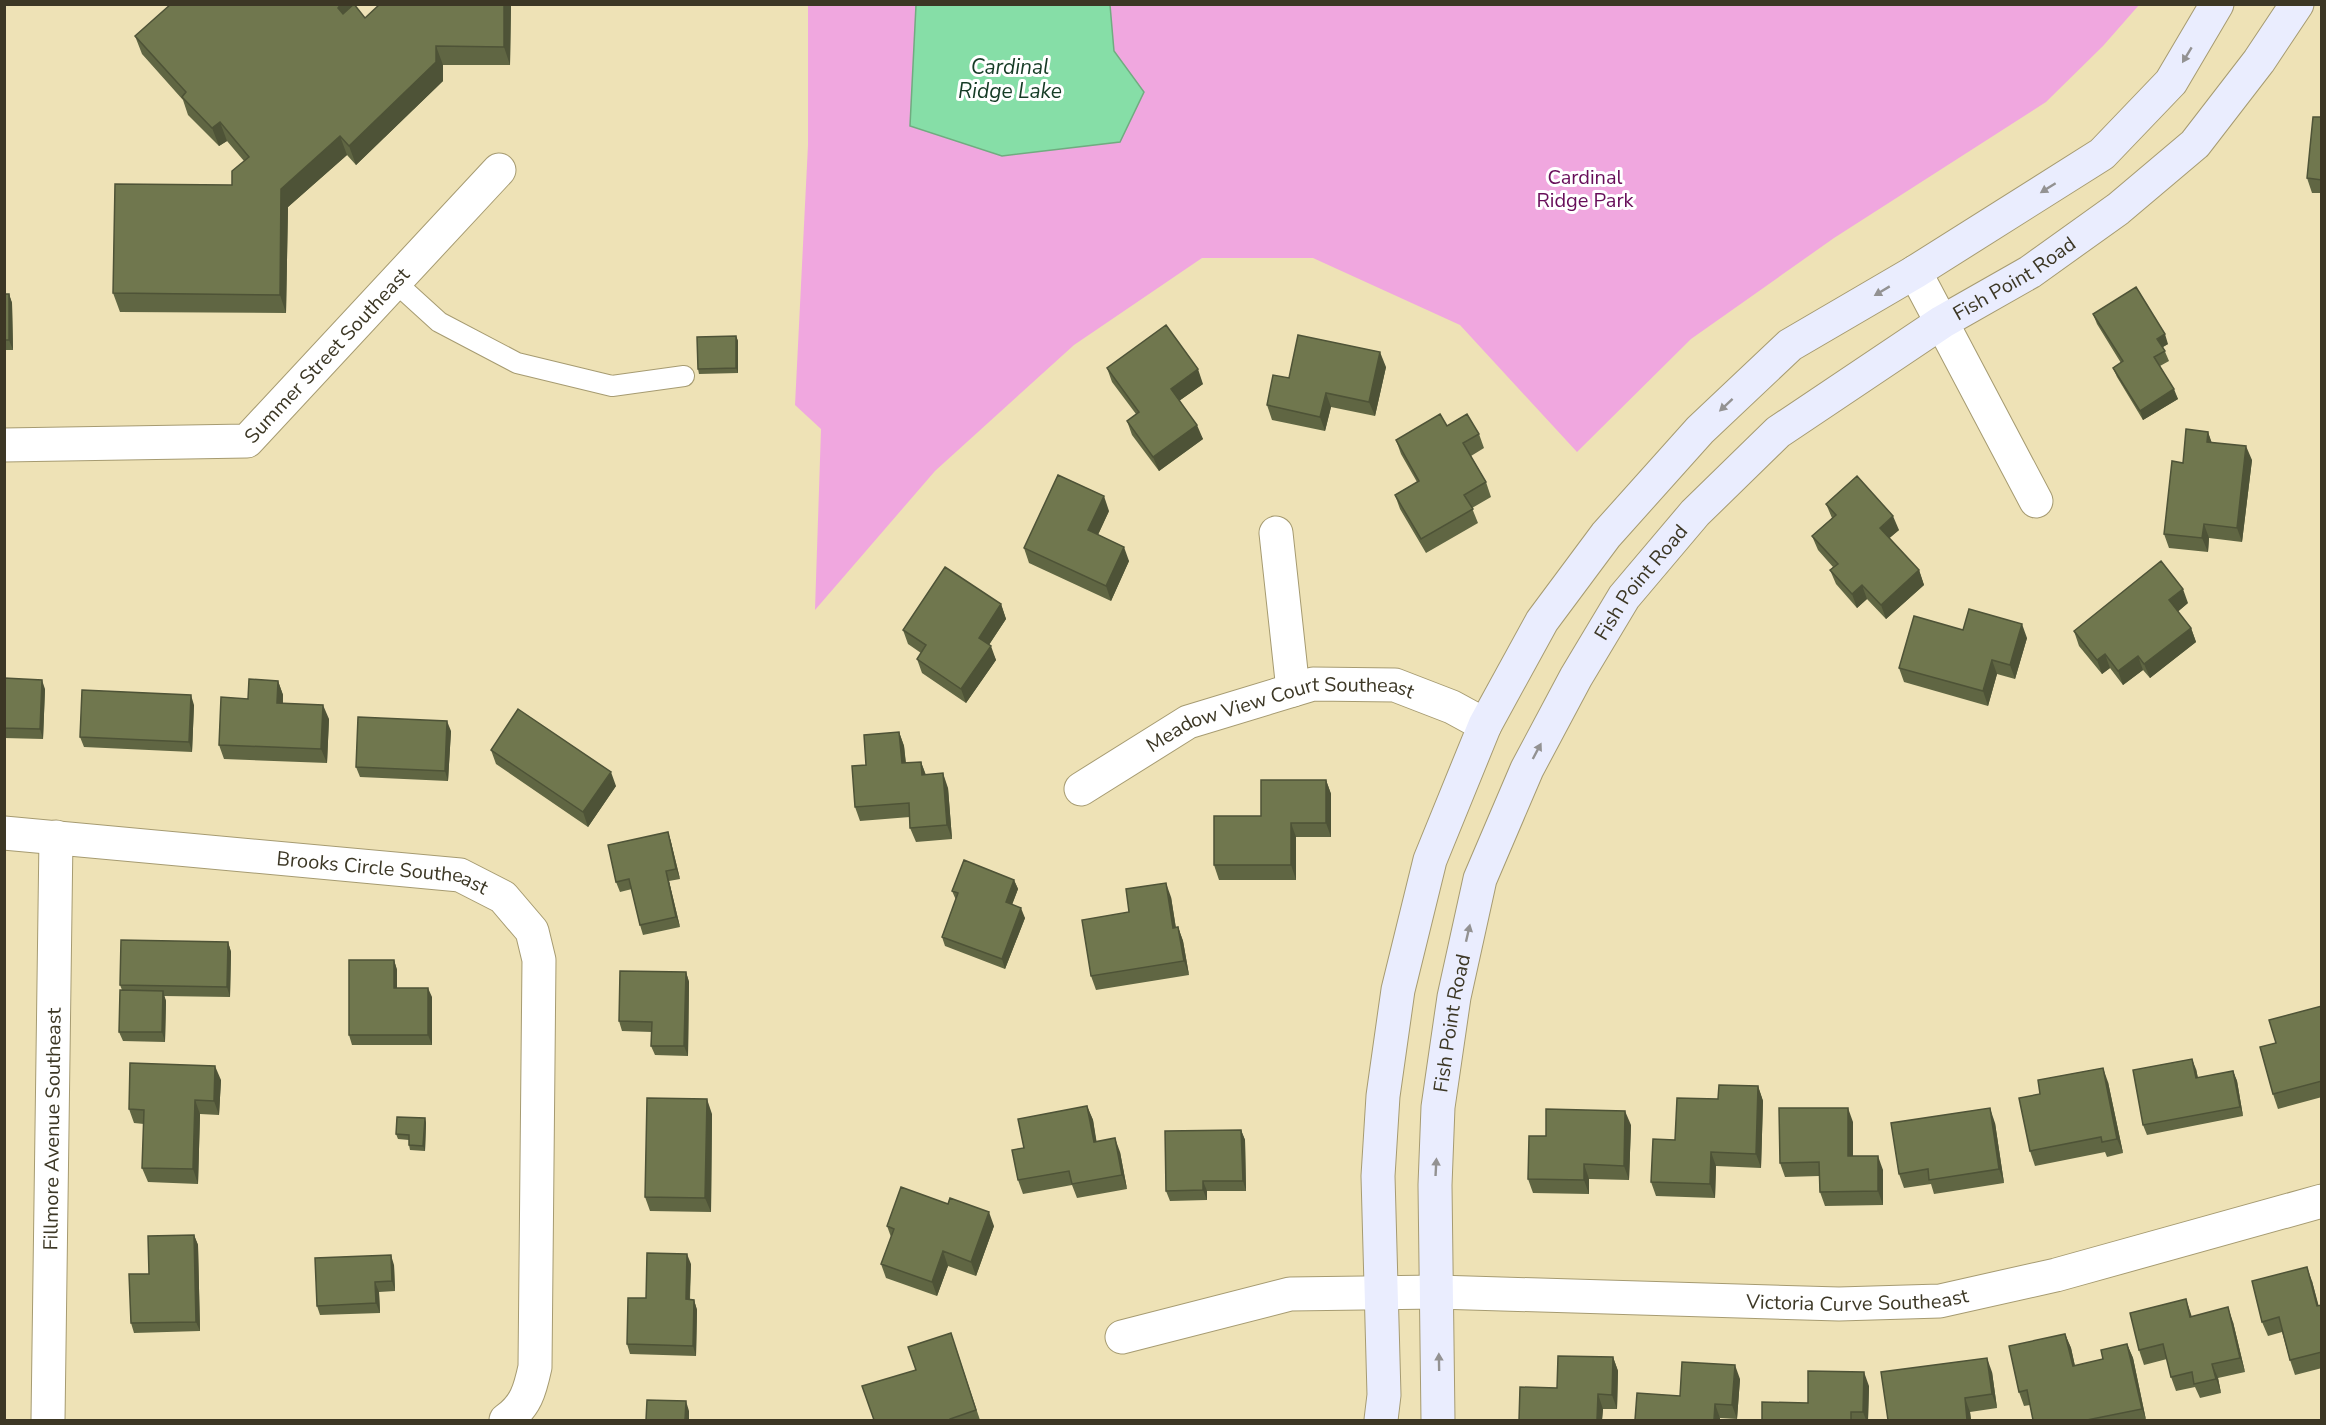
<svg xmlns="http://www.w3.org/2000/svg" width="2326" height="1425" font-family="'Nunito Sans',sans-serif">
	<rect width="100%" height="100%" fill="#eee2b6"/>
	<path fill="#f0a7df" d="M808 5H2139L2103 46 2046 102 1834 238 1691 339 1577 452 1460 325 1313 258H1202L1074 345 935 471 815 610 821 429 795 405 808 145Z"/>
	<path fill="#86dea7" stroke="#70ac80" stroke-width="1.5" d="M916 5H1110L1114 51 1144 92 1120 142 1002 156 910 126Z"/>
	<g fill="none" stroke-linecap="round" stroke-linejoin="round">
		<g stroke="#a69b71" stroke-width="22">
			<path id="lane" d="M395 282 439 322 517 363 612 386 684 376"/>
		</g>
		<g stroke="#a69b71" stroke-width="35">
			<g id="street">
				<path d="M1915 272 2036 501"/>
				<path id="s1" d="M4 445 247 441 499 170"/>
				<path d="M1276 533 1293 690"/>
				<path id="s2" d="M1081 789 1188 722 1313 684 1395 685 1452 707 1485 725"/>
				<path id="s3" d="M4 833 460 875 503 897 532 931 539 960 535 1367C530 1390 526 1406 506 1420"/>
				<path id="s4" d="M1122 1337 1290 1294 1437 1292 1839 1304 1940 1301 2056 1275 2322 1201"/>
				<path id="s5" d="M48 1420 56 837"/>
			</g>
		</g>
		<g stroke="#a69b71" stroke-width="35">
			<g id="secondary">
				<path d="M1381 1420 1384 1395 1378 1176 1383 1096 1398 990 1430 860 1485 725 1542 621 1606 535 1700 430 1790 345 1915 272 2102 154 2171 82 2217 4"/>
				<path id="s6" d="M1438 1420 1435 1185 1438 1107 1454 997 1480 879 1527 769 1576 677 1624 597 1695 513 1778 432 1942 322 2030 272 2118 209 2195 144 2259 61 2297 4"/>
			</g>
		</g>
		<use href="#lane" stroke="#fff" stroke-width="20"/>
		<use href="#street" stroke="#fff" stroke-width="33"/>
		<use href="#secondary" stroke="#eaedfe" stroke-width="33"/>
	</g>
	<path fill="#606643" d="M380 4H511L510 65H443V81L356 165 347 155 288 207 286 313 120 312 113 293 232 185 244 161 227 141 219 146 188 115 183 100 142 54 135 36 365 18Z
		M2322 117V193H2312L2307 178Z
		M4 294H9L12 303 13 350H4Z
		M2093 314 2168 344 2163 347 2169 361 2160 366 2178 399 2143 420 2117 377 2113 368 2121 363 2097 324Z
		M736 336 738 341V373L699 374 698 369Z
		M1386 367 1375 416 1331 407 1325 431 1272 420 1267 405 1289 378Z
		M1107 368 1203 384 1179 401 1203 439 1159 471 1132 435 1127 421 1136 414 1112 382Z
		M1447 426 1479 434 1484 448 1471 456 1486 482 1491 497 1472 508 1478 523 1426 553 1400 509 1395 495 1417 482 1401 454 1396 440Z
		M2208 432 2211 442 2252 460 2242 542 2209 538 2208 552 2169 548 2164 534 2183 463Z
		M1826 504 1899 530 1889 538 1919 570 1924 585 1886 619 1867 599 1857 608 1836 584 1830 570 1833 567 1818 550 1812 536 1832 518Z
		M1109 511 1098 535 1129 561 1111 601 1029 563 1024 548Z
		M2188 603 2177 612 2191 628 2196 642 2150 678 2143 670 2123 685 2110 668 2102 674 2079 646 2074 631Z
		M1001 604 1006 619 989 645 996 660 966 703 922 673 917 659 921 653 908 644 903 630Z
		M1963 630 2027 638 2015 679 1997 674 1988 706 1904 682 1899 668Z
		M4 678 45 689 43 739 4 738Z
		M278 681 283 695V703L329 719 327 763 224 759 219 745 248 699Z
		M194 705 192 752 84 747 80 737Z
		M451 731 448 781 360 777 356 767Z
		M899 732 904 746 906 763 921 762 926 775 948 788 952 839 916 842 910 828V817L860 821 855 807Z
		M491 750 616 786 588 827 496 764Z
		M1326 780 1331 794V837H1296V880H1219L1214 865 1261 816Z
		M668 832 671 842 680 879 669 881 680 927 643 935 640 925 632 889 620 892 616 882Z
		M1014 880 1018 889 1012 905 1025 918 1005 969 945 946 942 937 956 900 952 891Z
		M1171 897 1176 928 1178 927 1183 941 1189 975 1096 990 1091 976 1129 912Z
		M228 942 231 952 230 997 164 996 166 1001 165 1042 123 1041 119 1032 122 990 120 985Z
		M394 960 397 970V988L432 997V1045H352L349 1035Z
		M686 972 689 982 688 1056 655 1055 651 1046 652 1032 622 1031 619 1021Z
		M2322 1006V1097L2278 1109 2273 1094 2276 1043Z
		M2196 1069 2198 1078 2233 1071 2237 1081 2243 1116 2147 1135 2143 1125Z
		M221 1080 219 1115 200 1114 198 1184 148 1182 142 1168 144 1124 134 1123 129 1109Z
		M2108 1082 2123 1153 2107 1157 2105 1152 2035 1166 2030 1151Z
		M1758 1086 1763 1101 1761 1168 1716 1166 1715 1198 1656 1196 1651 1182 1675 1140 1718 1099Z
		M1087 1106 1093 1120 1096 1141 1120 1152 1127 1189 1077 1198 1072 1185 1023 1194 1018 1180 1024 1148Z
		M712 1114 711 1212 650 1211 645 1197Z
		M425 1118 426 1123 425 1151 410 1150 409 1145V1140L398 1139 396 1134Z
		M1853 1122V1156L1883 1170V1205L1825 1206 1820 1192 1819 1176 1785 1177 1780 1163Z
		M1995 1123 2004 1183 1934 1194 1931 1184 1904 1188 1899 1174Z
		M1631 1125 1629 1180 1589 1179V1194L1533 1193 1528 1179 1546 1136Z
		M1241 1130 1245 1140 1246 1191H1207V1200L1170 1201 1166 1191Z
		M887 1226H994L976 1276 948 1266 937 1296 886 1278 881 1264 891 1237Z
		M194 1235 198 1245 200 1331 134 1333 131 1323 149 1274Z
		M691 1264 690 1300H694L697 1310 696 1356 630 1354 627 1344 646 1298Z
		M394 1265 395 1291 379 1292 380 1313 320 1315 317 1306Z
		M2312 1281 2318 1305H2322V1368L2295 1375 2290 1360 2282 1332 2268 1336 2262 1322Z
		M2192 1317 2233 1322 2245 1372 2218 1378 2221 1393 2200 1398 2195 1387 2176 1391 2171 1377 2167 1359 2144 1365 2139 1350Z
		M2065 1334 2071 1348 2075 1366 2103 1359 2127 1344 2133 1358 2146 1420H2033L2030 1405 2024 1406 2019 1392Z
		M956 1348 980 1420H874L916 1370Z
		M1613 1357 1618 1371 1617 1409H1603L1602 1420H1519L1557 1388Z
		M1992 1372 1997 1408 1970 1412 1971 1420H1888Z
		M1740 1379 1737 1419 1720 1418 1680 1396Z
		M1869 1386 1868 1420H1762L1808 1403Z"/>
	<path fill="#4e5337" d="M341 4H354L345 26 338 8Z
		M504 4H511L510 65 504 47Z
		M436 46 443 65V81L356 165 349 146Z
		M220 122 227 141 219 146 212 128Z
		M340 136 347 155 288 207 286 313 280 295 281 189Z
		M9 294 12 303 13 350 9 340Z
		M2165 334 2168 344 2161 348 2157 339Z
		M736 336 738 341V373L736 368Z
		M1380 352 1386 367 1375 416 1369 402Z
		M1198 369 1203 384 1176 403 1171 389Z
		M2174 389 2178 399 2143 420 2140 411Z
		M1326 393 1331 407 1325 431 1320 417Z
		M1197 425 1203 439 1159 471 1153 457Z
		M2208 432 2213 446 2207 442Z
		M2246 446 2252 460 2242 542 2237 528Z
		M1104 496 1109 511 1093 545 1088 530Z
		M1893 516 1899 530 1885 542 1880 528Z
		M2204 524 2209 538 2208 552 2202 538Z
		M1124 547 1129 561 1111 601 1106 586Z
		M1919 570 1924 585 1886 619 1881 605Z
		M1862 585 1867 599 1857 608 1852 594Z
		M2183 589 2188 603 2174 615 2169 600Z
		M1001 604 1006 619 984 652 979 638Z
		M2022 624 2027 638 2015 679 2010 665Z
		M2191 628 2196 642 2150 678 2144 664Z
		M991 646 996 660 966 703 961 689Z
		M2105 654 2110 668 2102 674 2097 660Z
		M2138 656 2143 670 2123 685 2118 671Z
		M1992 660 1997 674 1988 706 1983 691Z
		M42 680 45 689 43 739 40 729Z
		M278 681 283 695 282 718 277 703Z
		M191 695 194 705 192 752 189 742Z
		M323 705 329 719 327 763 321 749Z
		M447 721 451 731 448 781 445 771Z
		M899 732 904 746 907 777 902 763Z
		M921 762 926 776 922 775Z
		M611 772 616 786 588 827 583 812Z
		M943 773 948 788 952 839 947 825Z
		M1326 780 1331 794V837L1326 823Z
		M1291 823 1296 837V880L1291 865Z
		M668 832 671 842 680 879 676 869Z
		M666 871 669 881 680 927 676 917Z
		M1014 880 1018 889 1009 912 1006 902Z
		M1166 883 1171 897 1178 942 1173 928Z
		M1021 908 1025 918 1005 969 1002 959Z
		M1178 927 1183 941 1189 975 1184 961Z
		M228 942 231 952 230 997 227 987Z
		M394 960 397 970V997L394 988Z
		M686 972 689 982 688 1056 684 1046Z
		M428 988 432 997V1045L428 1035Z
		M163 991 166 1001 165 1042 162 1032Z
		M2192 1059 2196 1069 2200 1088 2196 1078Z
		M215 1066 221 1080 219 1115 214 1101Z
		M2103 1068 2108 1082 2123 1153 2117 1139Z
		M2233 1071 2237 1081 2243 1116 2240 1107Z
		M1758 1086 1763 1101 1761 1168 1756 1154Z
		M707 1099 712 1114 711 1212 705 1198Z
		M195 1100 200 1114 198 1184 193 1169Z
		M1087 1106 1093 1120 1099 1156 1094 1142Z
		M1848 1108 1853 1122V1170L1848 1156Z
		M1990 1108 1995 1123 2004 1183 1999 1169Z
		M1625 1111 1631 1125 1629 1180 1624 1166Z
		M425 1118 426 1123 425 1151 423 1146Z
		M1241 1130 1245 1140 1246 1191 1243 1181Z
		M1115 1138 1120 1152 1127 1189 1122 1175Z
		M1711 1152 1716 1166 1715 1198 1710 1184Z
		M1878 1156 1883 1170V1205L1878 1191Z
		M1584 1164 1589 1179V1194L1584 1180Z
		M1203 1181 1207 1191V1200L1203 1190Z
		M989 1212 994 1226 976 1276 971 1262Z
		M194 1235 198 1245 200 1331 196 1322Z
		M943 1251 948 1266 937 1296 932 1282Z
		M687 1254 691 1264 689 1309 686 1299Z
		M391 1255 394 1265 395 1291 392 1281Z
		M2307 1267 2312 1281 2322 1318 2317 1306Z
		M375 1282 379 1292 380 1313 376 1303Z
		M2186 1299 2191 1314 2196 1331 2190 1317Z
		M694 1300 697 1310 696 1356 693 1346Z
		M2228 1307 2233 1322 2245 1372 2240 1358Z
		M2065 1334 2071 1348 2078 1380 2073 1366Z
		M2127 1344 2133 1358 2146 1420 2142 1409Z
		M1613 1357 1618 1371 1617 1409 1612 1395Z
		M1987 1358 1992 1372 1997 1408 1992 1394Z
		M2212 1364 2218 1378 2221 1393 2216 1379Z
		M1735 1365 1740 1379 1737 1419 1732 1405Z
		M1864 1372 1869 1386 1868 1420H1866L1863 1412Z
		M1598 1394 1603 1409 1602 1420H1597Z
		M1965 1398 1970 1412 1971 1420H1967Z
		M686 1401 689 1411V1420H685Z
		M1715 1404 1720 1418V1420H1714Z"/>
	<path fill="#70774e" stroke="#4e5337" stroke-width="1.5" d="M171 4H341L338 8 343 14 354 4 365 18 380 4H504V47L436 46V62L349 146 340 136 281 189 280 295 113 293 115 184 232 185V171L249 157 220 122 212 128 182 97 186 92 135 36Z
		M2313 117H2322V180L2307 178Z
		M2136 287 2165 334 2157 339 2165 351 2154 357 2174 389 2140 411 2113 368 2123 361 2093 314Z
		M4 294H9V340H4Z
		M1166 325 1198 369 1171 389 1197 425 1153 457 1127 421 1139 412 1107 368Z
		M1298 335 1380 352 1369 402 1326 393 1320 417 1267 405 1273 375 1289 378Z
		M736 336V368L698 369 697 337Z
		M1440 414 1447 426 1467 414 1479 434 1463 443 1486 482 1464 495 1473 509 1421 539 1395 495 1419 481 1396 440Z
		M2186 429 2208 432 2207 442 2246 446 2237 528 2204 524 2202 538 2164 534 2172 461 2183 463Z
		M1058 475 1104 496 1088 530 1124 547 1106 586 1024 548Z
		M1857 476 1893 516 1880 528 1919 570 1881 605 1862 585 1852 594 1830 570 1838 564 1812 536 1836 515 1826 504Z
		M2161 561 2183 589 2169 600 2191 628 2144 664 2138 656 2118 671 2105 654 2097 660 2074 631Z
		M945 567 1001 604 979 638 991 646 961 689 917 659 926 645 903 630Z
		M1969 609 2022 624 2010 665 1992 660 1983 691 1899 668 1914 616 1963 630Z
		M4 678 42 680 40 729 4 728Z
		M249 679 278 681 277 703 323 705 321 749 219 745 221 697 248 699Z
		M82 690 191 695 189 742 80 737Z
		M518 709 611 772 583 812 491 750Z
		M358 717 447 721 445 771 356 767Z
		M899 732 902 763 921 762 922 775 943 773 947 825 910 828 909 803 855 807 852 766 866 765 864 735Z
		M1261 780H1326V823H1291V865H1214V816H1261Z
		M668 832 676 869 666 871 676 917 640 925 629 879 616 882 608 845Z
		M964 860 1014 880 1006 902 1021 908 1002 959 942 937 958 893 952 891Z
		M1166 883 1173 928 1178 927 1184 961 1091 976 1082 920 1129 912 1126 889Z
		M121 940 228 942 227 987 120 985Z
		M349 960H394V988H428V1035H349Z
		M620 971 686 972 684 1046H651L652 1022 619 1021Z
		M120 990 163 991 162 1032H119Z
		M2322 1006V1081L2273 1094 2260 1047 2276 1043 2269 1020Z
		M2192 1059 2196 1078 2233 1071 2240 1107 2143 1125 2133 1070Z
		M130 1063 215 1066 214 1101 195 1100 193 1169 142 1168 144 1110 129 1109Z
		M2103 1068 2117 1139 2102 1142 2101 1137 2030 1151 2019 1098 2040 1094 2038 1080Z
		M1719 1085 1758 1086 1756 1154 1711 1152 1710 1184 1651 1182 1653 1139 1675 1140 1677 1098 1718 1099Z
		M647 1098 707 1099 705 1198 645 1197Z
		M1087 1106 1094 1142 1115 1138 1122 1175 1072 1184 1069 1171 1018 1180 1012 1150 1024 1148 1018 1119Z
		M1779 1108H1848V1156H1878V1191L1820 1192 1819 1162 1780 1163Z
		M1990 1108 1999 1169 1929 1180 1928 1169 1899 1174 1891 1123Z
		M1546 1109 1625 1111 1624 1166 1584 1164V1180L1528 1179 1529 1136H1546Z
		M397 1117 425 1118 423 1146 409 1145V1135L396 1134Z
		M1241 1130 1243 1181H1203V1190L1166 1191 1165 1131Z
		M901 1187 948 1204 950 1198 989 1212 971 1262 943 1251 932 1282 881 1264 894 1229 887 1226Z
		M194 1235 196 1322 131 1323 129 1274H149L148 1236Z
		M647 1253 687 1254 686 1299 694 1300 693 1346 627 1344 628 1298H646Z
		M391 1255 392 1281 375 1282 376 1303 317 1306 315 1258Z
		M2307 1267 2317 1306 2322 1305V1352L2290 1360 2279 1317 2262 1322 2252 1281Z
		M2186 1299 2190 1317 2228 1307 2240 1358 2212 1364 2216 1379 2194 1384 2192 1372 2171 1377 2163 1344 2139 1350 2130 1313Z
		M951 1333 976 1410 950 1419V1420H874L862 1386 916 1370 908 1347Z
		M2065 1334 2073 1366 2103 1359 2101 1350 2127 1344 2142 1409 2087 1420H2033L2027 1390 2019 1392 2009 1346Z
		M1558 1356 1613 1357 1612 1395 1598 1394 1597 1420H1519L1520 1387 1557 1388Z
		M1987 1358 1992 1394 1965 1398 1967 1420H1888L1881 1372Z
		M1682 1362 1735 1365 1732 1405 1715 1404 1714 1420H1635L1637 1393 1680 1396Z
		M1808 1371 1864 1372 1863 1412H1851V1420H1762V1402L1808 1403Z
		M647 1400 686 1401 685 1420H646Z"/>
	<defs><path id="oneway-solid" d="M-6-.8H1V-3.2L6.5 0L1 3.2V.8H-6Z" transform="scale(1.5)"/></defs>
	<g fill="#939292">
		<use href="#oneway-solid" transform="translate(2187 55) rotate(121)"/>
		<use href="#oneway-solid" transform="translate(2048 188) rotate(148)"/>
		<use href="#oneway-solid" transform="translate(1882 291) rotate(149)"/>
		<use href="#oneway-solid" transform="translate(1726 405) rotate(137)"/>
		<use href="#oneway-solid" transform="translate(1537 751) rotate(-62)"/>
		<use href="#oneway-solid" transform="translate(1468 933) rotate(-77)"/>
		<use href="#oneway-solid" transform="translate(1436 1167) rotate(-87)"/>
		<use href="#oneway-solid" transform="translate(1439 1362) rotate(-91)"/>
	</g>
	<g text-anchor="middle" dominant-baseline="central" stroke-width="6" stroke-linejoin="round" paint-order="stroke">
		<g font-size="20" fill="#670d59" stroke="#fff">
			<text x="1585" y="177">Cardinal<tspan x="1585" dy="23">Ridge Park</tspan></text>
		</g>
		<g font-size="20" fill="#3c3725" stroke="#fff">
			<text stroke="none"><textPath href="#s6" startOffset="1370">Fish Point Road</textPath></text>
			<text stroke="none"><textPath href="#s1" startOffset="360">Summer Street Southeast</textPath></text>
			<text stroke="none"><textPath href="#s6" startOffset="884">Fish Point Road</textPath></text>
			<text stroke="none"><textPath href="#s2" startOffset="219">Meadow View Court Southeast</textPath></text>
			<text stroke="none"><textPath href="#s3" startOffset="381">Brooks Circle Southeast</textPath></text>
			<text stroke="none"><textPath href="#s6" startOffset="398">Fish Point Road</textPath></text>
			<text stroke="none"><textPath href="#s5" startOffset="291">Fillmore Avenue Southeast</textPath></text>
			<text stroke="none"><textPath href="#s4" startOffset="741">Victoria Curve Southeast</textPath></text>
		</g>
		<g font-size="21" font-style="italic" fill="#163c26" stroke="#fff">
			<text x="1010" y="67">Cardinal<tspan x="1010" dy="24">Ridge Lake</tspan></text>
		</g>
	</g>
	<rect width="2326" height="1425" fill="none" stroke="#3c3725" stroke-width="12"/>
</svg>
